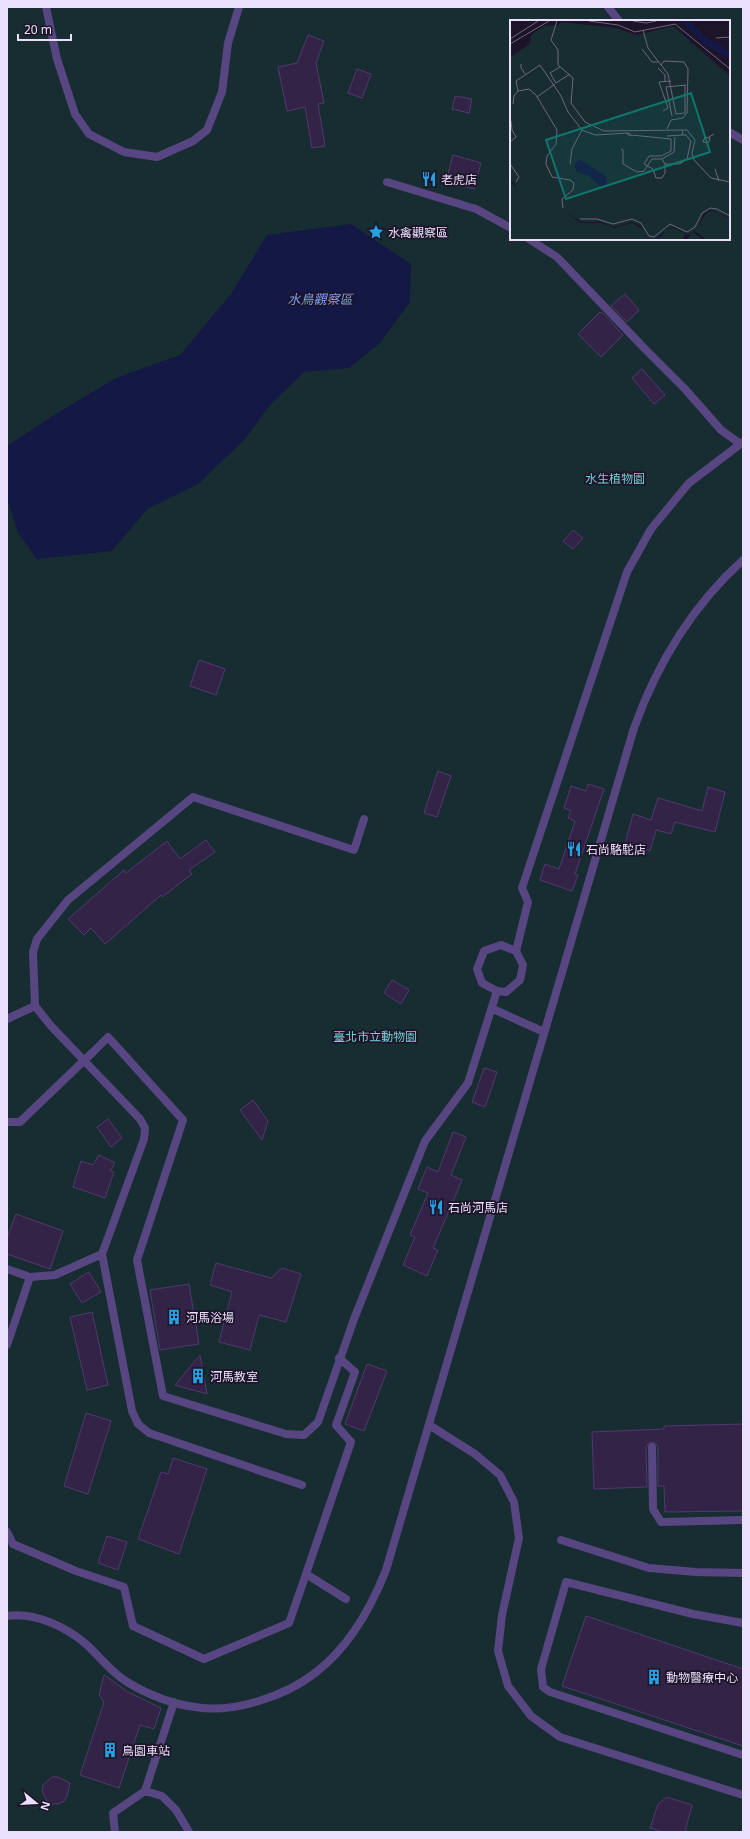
<svg xmlns="http://www.w3.org/2000/svg" width="750" height="1839" font-family="'Noto Sans','Noto Sans TC',sans-serif">
	<rect width="100%" height="100%" fill="#1d1429"/>
	<path fill="#182d32" fill-rule="evenodd" d="M7 7H743V1832H7ZM511 21H729V239H511Z"/>
	<path fill="#131844" d="M351 224 411 264 410 302 380 343 349 368 304 372 270 405 245 439 198 484 147 509 112 551 37 559 18 533 7 498V446L59 412 116 378 180 355 231 294 267 235Z"/>
	<path fill="#332347" stroke="#513870" d="M308 35 324 41 316 63 324 103 318 104 325 146 312 148 305 107 287 111 278 67 297 63Z
		M357 69 371 74 362 98 348 93Z
		M455 96 472 99 469 113 452 109Z
		M453 155 481 163 474 189 446 182Z
		M625 294 639 310 627 322 611 306Z
		M600 312 603 313 623 335 601 357 578 334Z
		M642 369 665 395 654 404 632 378Z
		M573 530 583 538 573 549 563 541Z
		M199 660 225 669 216 695 190 686Z
		M438 771 451 776 437 817 424 813Z
		M588 784 604 789 575 874 578 875 572 891 540 880 545 864 559 869 575 821 568 818 571 811 564 808 571 786 586 791Z
		M708 787 725 792 715 832 675 822 671 834 656 830 650 851 625 844 633 814 651 820 658 798 702 811Z
		M206 840 215 852 189 870 192 874 162 897 161 895 105 944 91 928 84 935 68 919 124 870 126 873 167 841 180 859Z
		M392 980 409 990 401 1004 384 993Z
		M484 1068 497 1072 485 1107 472 1102Z
		M253 1100 268 1121 262 1140 240 1110Z
		M108 1119 122 1138 111 1147 97 1127Z
		M453 1132 466 1137 451 1175 462 1180 433 1248 438 1250 427 1276 403 1265 415 1237 410 1235 428 1193 418 1189 427 1167 438 1172Z
		M99 1155 115 1163 110 1171 114 1172 105 1198 73 1187 81 1161 93 1165Z
		M16 1214 63 1231 50 1269 7 1254V1238Z
		M216 1263 271 1278 282 1268 301 1274 286 1322 259 1315 250 1350 219 1342 232 1292 210 1285Z
		M89 1272 101 1292 82 1303 70 1284Z
		M189 1284 199 1344 160 1350 150 1290Z
		M92 1312 108 1385 87 1390 70 1317Z
		M200 1355 207 1394 175 1385Z
		M367 1364 387 1371 364 1431 345 1424Z
		M86 1413 111 1421 88 1494 64 1486Z
		M743 1424V1511L665 1512 664 1486H658V1447L656 1444 652 1442 649 1443 646 1447 647 1487 594 1489 592 1432 664 1429V1426Z
		M173 1458 207 1469 179 1554 138 1539 161 1472 168 1474Z
		M107 1536 127 1542 118 1570 98 1563Z
		M586 1616 743 1669V1746L562 1686Z
		M104 1675 128 1692 161 1708 154 1729 140 1725 119 1788 80 1775 104 1702 99 1695Z
		M52 1777H58L70 1783 67 1796 64 1801 58 1804H52L47 1801 42 1791 43 1785Z
		M667 1797 692 1805 685 1832H663L650 1828 658 1804Z"/>
	<g fill="none" stroke-linecap="round" stroke-linejoin="round">
		<path stroke="#574682" stroke-width="8" d="M46 7 57 59 75 114 89 134 124 152 157 157 193 141 207 130 222 92 228 43 239 7
			M608 7 619 21
			M729 132 743 140
			M493 1009 544 1032
			M7 1019 35 1006
			M102 1254 132 1411 138 1424 149 1433 302 1485
			M30 1277 55 1275 102 1254 144 1139 145 1128 140 1119 51 1026 35 1006 33 952 37 939 68 900 193 797 354 850 364 819
			M429 1425 475 1454 500 1475 514 1502 519 1538 502 1615 498 1651 508 1686 531 1716 560 1737 743 1795
			M652 1447 653 1509 661 1522 743 1520
			M561 1540 649 1568 696 1572 743 1573
			M7 1616C35 1612 67 1627 87 1645 101 1658 111 1672 127 1682 147 1694 172 1704 195 1707 232 1714 286 1696 315 1673 348 1648 371 1608 386 1570L634 728C657 664 692 606 743 560
			M743 1623 693 1614 566 1582 541 1669 543 1687 550 1692 743 1755
			M145 1791 174 1702"/>
		<path stroke="#574682" stroke-width="8" d="M387 182 476 209 511 228
			M529 239 557 257 645 349 685 389 721 430 739 443
			M516 951 501 945 484 951 477 969 482 983 497 991 506 992 520 980 523 965 516 951 528 902 522 888 627 572 651 529 689 483 743 442
			M92 1053 108 1037 183 1120 137 1260 163 1396 286 1434 304 1435 318 1422 354 1319 425 1141 468 1083 497 991
			M7 1122H20L71 1073
			M7 1269 30 1277 7 1345
			M339 1358 355 1372 336 1425 351 1442 306 1574 346 1599
			M7 1532 13 1544 76 1571 124 1587 133 1626 204 1659 289 1623 306 1574
			M115 1832 113 1813 145 1791 162 1796 176 1810 189 1832"/>
		<path stroke="#574682" stroke-width="8" d="M71 1073 92 1053"/>
	</g>
	<defs>
		<g id="restaurant-bare" transform="scale(1.2)"><path d="M-5-6h1v4h1v-4h1v4h1v-4h1v5L-1.5 .5V6h-2V.5L-5-1ZM5-6V6H3V1.5H1.5Q1.5-4 5-6Z" fill="#25a1e2" stroke="#1d1429" stroke-width="2.5" paint-order="stroke"/></g>
		<g id="sight-bare" transform="scale(1.2)"><path d="M0-6L1.8-2.2L6-1.7L2.9 1.2L3.7 5.4L0 3.3L-3.7 5.4L-2.9 1.2L-6-1.7L-1.8-2.2Z" fill="#25a1e2" stroke="#1d1429" stroke-width="2.5" paint-order="stroke"/></g>
		<g id="building-bare" transform="scale(1.2)"><path d="M-4-6H4V6H1V3H-1V6H-4ZM-2.5-4.3h1.7v1.8h-1.7ZM.8-4.3h1.7v1.8H.8ZM-2.5-1h1.7V.8h-1.7ZM.8-1h1.7V.8H.8Z" fill="#25a1e2" stroke="#1d1429" stroke-width="2.5" paint-order="stroke"/></g>
	</defs>
	<g fill-rule="evenodd">
		<use href="#restaurant-bare" x="429" y="179"/>
		<use href="#sight-bare" x="376" y="232"/>
		<use href="#restaurant-bare" x="574" y="849"/>
		<use href="#restaurant-bare" x="436" y="1207"/>
		<use href="#building-bare" x="174" y="1317"/>
		<use href="#building-bare" x="198" y="1376"/>
		<use href="#building-bare" x="654" y="1677"/>
		<use href="#building-bare" x="110" y="1750"/>
	</g>
	<g text-anchor="middle" dominant-baseline="central" stroke-width="3.5" stroke-linejoin="round" paint-order="stroke">
		<g font-size="12" fill="#eae0fb" stroke="#1d1429" text-anchor="start">
			<text x="441" y="179">老虎店</text>
			<text x="388" y="232">水禽觀察區</text>
			<text x="586" y="849">石尚駱駝店</text>
			<text x="448" y="1207">石尚河馬店</text>
			<text x="186" y="1317">河馬浴場</text>
			<text x="210" y="1376">河馬教室</text>
			<text x="666" y="1677">動物醫療中心</text>
			<text x="122" y="1750">鳥園車站</text>
		</g>
		<g font-size="12" fill="#74d3d2" stroke="#1d1429">
			<text x="615" y="478">水生植物園</text>
			<text x="375" y="1036">臺北市立動物園</text>
		</g>
		<g font-size="13" font-style="italic" fill="#7c9dee" stroke="#1d1429">
			<text x="320" y="299">水鳥觀察區</text>
		</g>
	</g>
	<g transform="translate(510 20)">
		<rect width="220" height="220" fill="#1d1429"/>
		<path d="M51 2 106 8 126 15 163 6 220 56V198L200 190 193 195 188 207 194 196 200 191 207 193 220 199V219H195L184 210 183 212 192 219H178L182 212 179 215 163 207 156 209 163 208 176 214 173 219H146L152 216 154 211 146 219 141 218 144 219H0V161L5 167 6 166 0 159V37L20 24 21 15 34 6 48 5ZM54 192 72 202H91L105 207 121 202 130 205 133 209 121 203 105 208 91 203H71Z" fill="#182d32" fill-rule="evenodd"/>
		<path d="M171 1H179L198 19 213 26 220 32V39L196 26ZM69 139 96 156 97 164 91 167 79 156 67 152 64 146Z" fill="#131844"/>
		<path fill="none" stroke="#6f667d" stroke-width="1" d="M47 1 41 20 48 30V45L63 58 61 83 75 102 94 111 177 110 185 120 182 133 184 140 201 158 220 162M79 1 108 5 125 12 165 4 220 49M123 1 136 3 146 1M133 10 138 28 158 54 166 94 175 93V65M206 18 220 17M0 19 28 1M0 24 39 1M132 29 142 42H148M11 44V48L16 55M30 45 51 76 58 92 72 110 85 115 119 113 121 116 117 114M151 45 154 41 174 42 178 49 177 93 173 98 161 100 157 109M50 47 40 53 46 63 60 54M148 48 155 55V62M8 71 6 61 30 45M27 77 45 64M3 84 4 76 8 71 19 69 26 75 47 110 46 124 37 136 36 144 42 157 60 160 64 163 63 170 52 179 53 188M153 91 158 88 149 62 161 61M162 96 156 67 176 65M121 115 161 119V131L151 136H139L134 144 143 149 146 158H152L155 153V144H170L177 139 181 121 176 115H172M157 116 172 115 173 111M199 118 195 117 193 122 198 123 200 120 199 117 204 114M0 122 6 117 2 110 1 101M111 129 113 130V144L127 152 134 151 142 139H152L155 144M152 139 164 132 165 117M0 144 9 157 6 162M60 144 62 129 72 110M205 149 209 161M70 199H87L103 204 122 199 131 203 139 216 144 217 160 204 177 212M177 212 185 207 192 193 200 188 207 189 220 196"/>
		<path fill="#0f766e" fill-opacity="0.15" stroke="#0f766e" stroke-width="2" d="M181 73 200 132 56 179 36 120Z"/>
		<rect width="220" height="220" fill="none" stroke="#eae0fb" stroke-width="2"/>
	</g>
	<rect width="750" height="1839" fill="none" stroke="#eae0fb" stroke-width="16"/>
	<g transform="translate(36 1803) rotate(108)" stroke="#1d1429" stroke-width="3" paint-order="stroke">
	<path d="M0-3L7 15L0 10L-7 15Z" fill="#eae0fb"/>
	<text y="-6" font-size="11" font-weight="bold" text-anchor="middle" fill="#eae0fb">N</text>
	</g>
	<path d="M18 34v6h53v-6" fill="none" stroke="#eae0fb" stroke-width="2"/>
	<text x="24" y="34" font-size="12" fill="#eae0fb" stroke="#1d1429" stroke-width="3" paint-order="stroke">20 m</text>
</svg>
